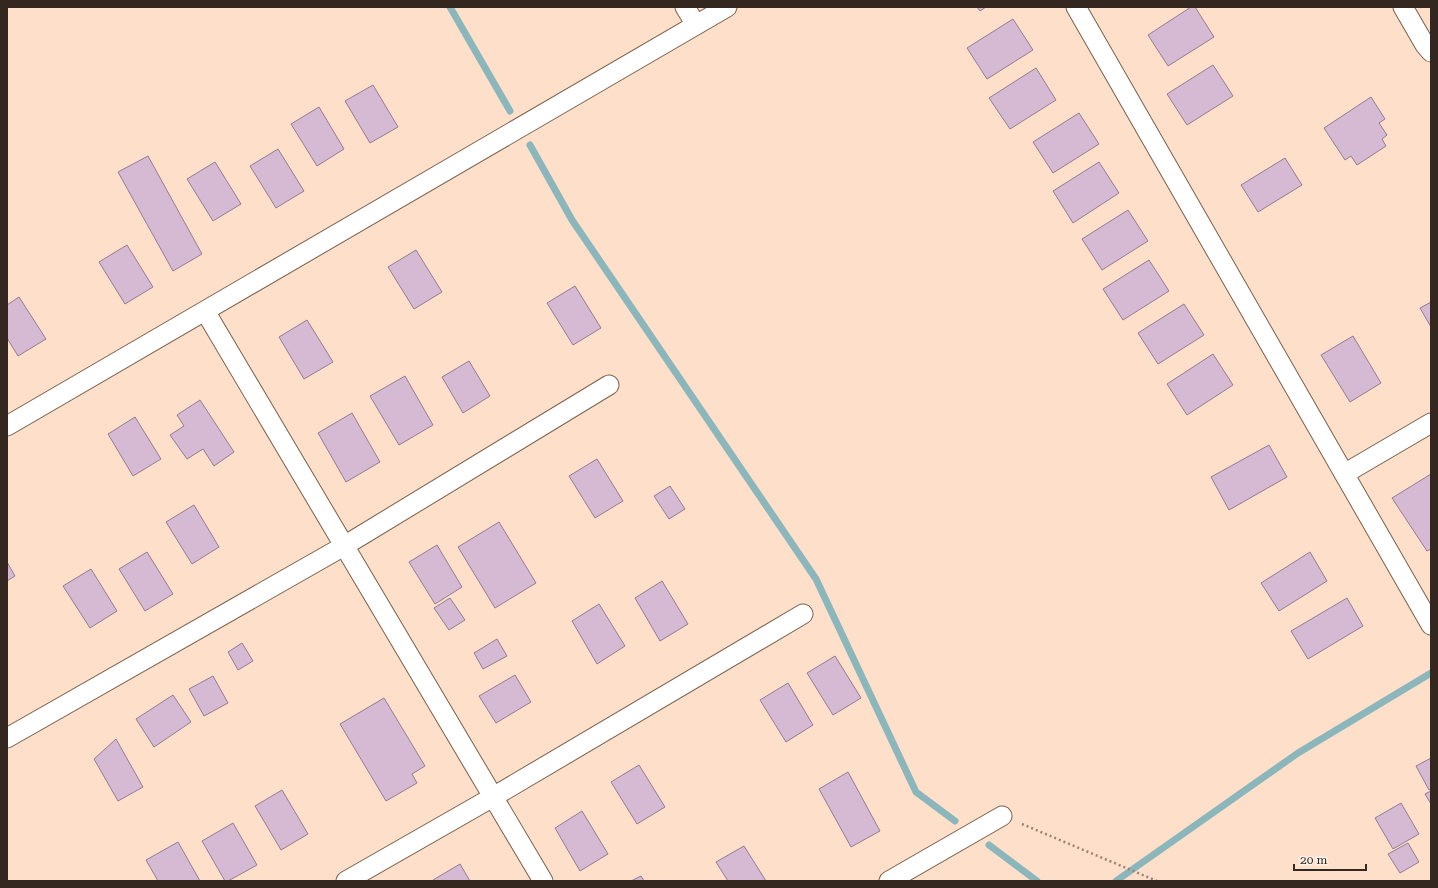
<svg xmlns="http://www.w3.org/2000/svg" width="1438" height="888" font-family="'Roboto Serif',serif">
	<rect width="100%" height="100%" fill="#fedfc9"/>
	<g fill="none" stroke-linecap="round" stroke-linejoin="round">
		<path stroke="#8bb7bc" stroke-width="7" d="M450 7 510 111
			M530 145 572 220 816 579 916 792 955 821
			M989 845 1037 881
			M1116 881 1298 753 1431 673"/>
	</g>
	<path fill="#d6bad4" stroke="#937b92" d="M977 7H986L980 11Z
		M1191 7H1195L1214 37 1168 66 1148 35Z
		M1013 19 1033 50 987 79 967 48Z
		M1213 65 1233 96 1187 125 1167 94Z
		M1036 68 1056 100 1010 129 989 98Z
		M373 85 398 127 370 143 345 101Z
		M1371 97 1385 119 1379 123 1387 135 1382 139 1386 146 1357 165 1351 156 1345 160 1324 128Z
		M319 107 344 149 317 166 291 124Z
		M1079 113 1099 144 1053 173 1033 142Z
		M278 149 304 191 276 208 250 166Z
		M148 156 202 254 173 271 118 172Z
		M1285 158 1302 185 1258 212 1241 185Z
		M215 162 241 204 213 221 187 179Z
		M1099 162 1119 193 1073 223 1053 191Z
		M1128 210 1148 241 1102 270 1082 239Z
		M127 245 153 287 125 304 99 262Z
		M416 250 442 292 414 309 388 267Z
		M1149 260 1169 291 1123 320 1103 289Z
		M575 286 601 328 573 345 547 303Z
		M19 297 46 339 18 356 7 338V305Z
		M1431 302V327L1420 308Z
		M1184 304 1204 335 1158 364 1138 333Z
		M307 320 333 362 304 379 279 337Z
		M1353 336 1381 383 1350 402 1321 355Z
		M1213 354 1233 385 1187 415 1167 384Z
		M469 361 490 396 463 413 442 377Z
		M405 376 433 425 399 445 370 396Z
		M200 400 234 452 214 466 203 449 187 459 170 435 184 426 177 415Z
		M352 413 380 462 346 482 318 433Z
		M135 417 161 459 133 476 108 434Z
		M1269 445 1287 477 1229 510 1211 477Z
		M597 459 623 501 595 518 569 476Z
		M1431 474V549L1427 551 1392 498Z
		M670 486 685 509 669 519 654 496Z
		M194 505 219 547 192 564 166 522Z
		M499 522 536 583 495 608 458 547Z
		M437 545 462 587 435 604 409 562Z
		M147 552 173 594 145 611 119 569Z
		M1310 552 1327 581 1279 611 1261 583Z
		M7 562 15 576 7 581Z
		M91 569 117 611 90 628 63 586Z
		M662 581 688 624 660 641 635 598Z
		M450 598 465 620 449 630 434 608Z
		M1347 598 1363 626 1308 659 1291 631Z
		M599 604 625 646 597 664 572 621Z
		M497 639 507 656 483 669 474 653Z
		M242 643 253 661 238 670 228 652Z
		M835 656 861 698 833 715 807 673Z
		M515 675 531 702 496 723 479 696Z
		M213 676 228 703 204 716 189 689Z
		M788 683 813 725 786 742 760 700Z
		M173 695 191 722 154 747 136 719Z
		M384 698 425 766 412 774 417 783 386 801 340 724Z
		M116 739 143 787 118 801 94 759Z
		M1431 758V789L1429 790 1416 766Z
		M639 765 665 807 637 824 611 782Z
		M848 772 880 831 851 847 819 789Z
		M282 790 308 834 281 850 255 806Z
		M1431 791V804L1425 794Z
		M1401 803 1419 834 1393 849 1375 818Z
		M582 811 608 854 580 871 555 828Z
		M233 823 257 865 228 881H225L202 841Z
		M178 842 200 881H158L146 860Z
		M1408 843 1419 862 1400 873 1388 854Z
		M744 846 766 881H728L716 862Z
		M460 864 470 881H433V880Z
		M641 876 644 881H631Z"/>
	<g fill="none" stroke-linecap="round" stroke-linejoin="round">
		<g stroke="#7a604c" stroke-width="21">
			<path id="minor" d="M685 7 696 25
				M1076 7 1431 625
				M1403 7 1425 45 1431 52
				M205 311 543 881
				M7 426 727 7
				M1344 474 1431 423
				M7 738 344 546 609 385
				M346 881 493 797 803 614
				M889 881 1002 816"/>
		</g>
		<path stroke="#998374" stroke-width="2.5" stroke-dasharray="2 3" stroke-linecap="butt" d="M1022 824 1157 881"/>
		<use href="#minor" stroke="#fff" stroke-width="19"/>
	</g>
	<rect width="1438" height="888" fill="none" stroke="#33271f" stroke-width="16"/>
	<path d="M1294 864v6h72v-6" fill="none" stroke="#33271f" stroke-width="2"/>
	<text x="1300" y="864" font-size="12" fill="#33271f" stroke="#fdf1e7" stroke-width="3" paint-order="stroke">20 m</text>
</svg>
